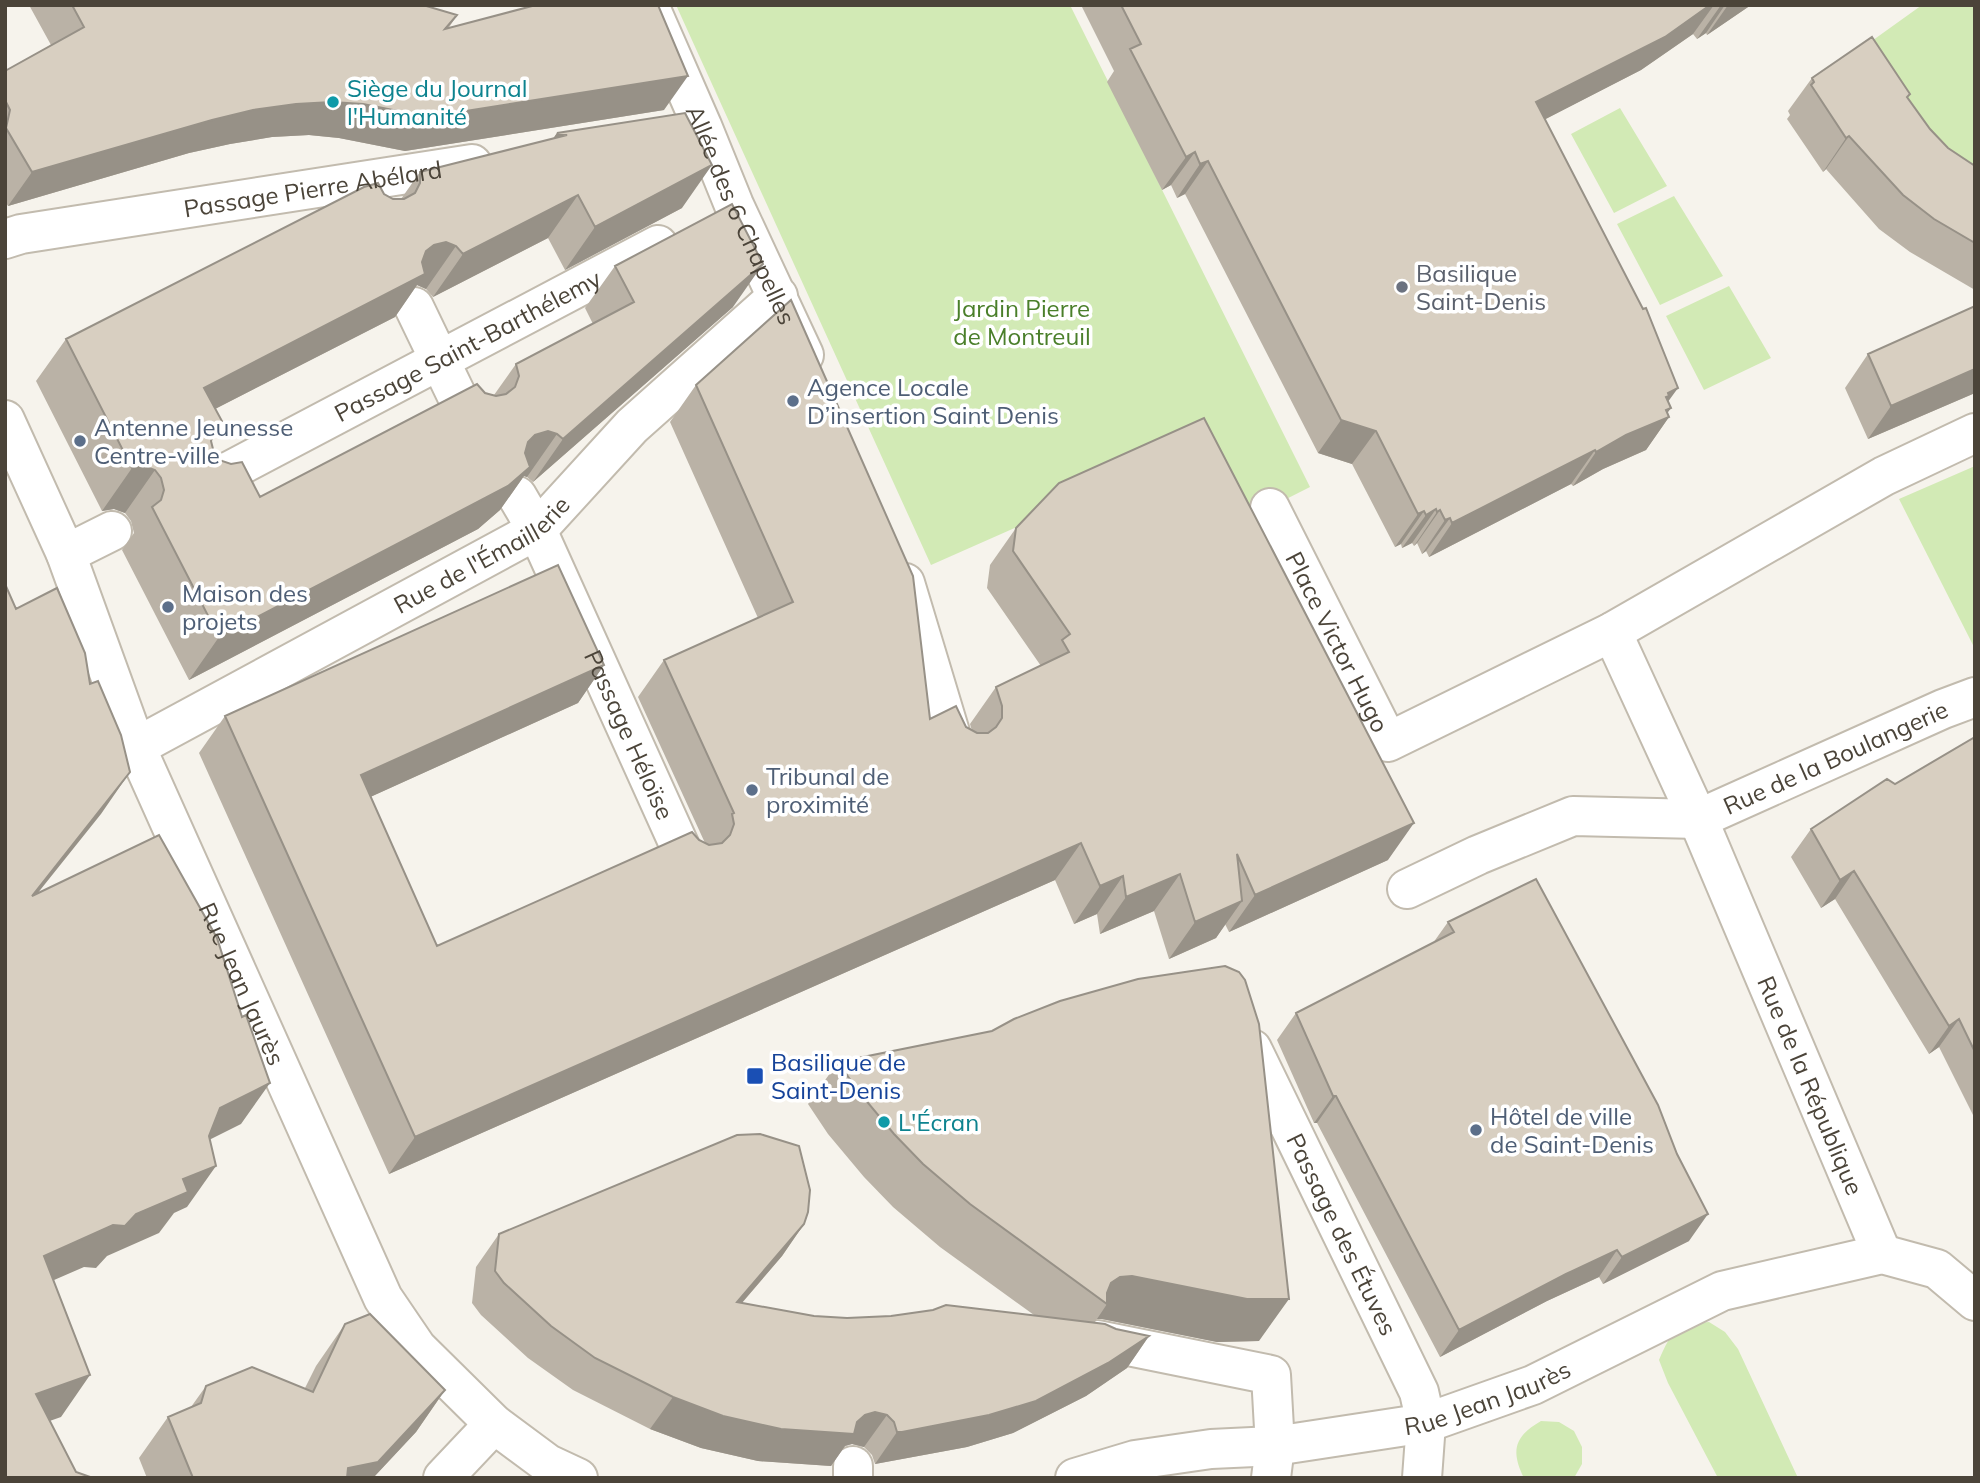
<svg xmlns="http://www.w3.org/2000/svg" width="1980" height="1483" font-family="Mulish,sans-serif">
	<rect width="100%" height="100%" fill="#f6f3ec"/>
	<path fill="#d2eab5" d="M676 5H1070L1310 487 1219 533 1044 515 931 565Z
		M1922 5H1975V183L1962 176 1869 43Z
		M1620 108 1667 186 1614 213 1571 134Z
		M1674 196 1723 276 1660 305 1617 224Z
		M1729 286 1771 358 1704 390 1666 316Z
		M1975 466V649L1899 499Z
		M1709 1322 1725 1332 1738 1349 1798 1478H1718L1668 1383 1659 1360C1671 1331 1677 1325 1709 1322Z
		M1541 1421 1559 1422 1574 1431 1582 1447V1464L1574 1478H1524C1510 1450 1515 1436 1541 1421Z"/>
	<g fill="none" stroke-linecap="round" stroke-linejoin="round">
		<g stroke="#c2bbae" stroke-width="42">
			<g id="minor">
				<path id="s1" d="M649 5 702 126 734 205 804 355"/>
				<path id="s2" d="M5 239 21 234 472 164"/>
				<path d="M414 307 467 417"/>
				<path id="s3" d="M5 420 66 554 136 747 383 1298 417 1348 494 1424 548 1464 578 1478"/>
				<path id="s4" d="M203 485 658 245"/>
				<path id="s5" d="M517 496 537 530 686 860"/>
				<path id="s6" d="M1270 508 1388 742 1612 632 1884 476 1975 433"/>
				<path d="M66 554 112 531"/>
				<path d="M905 583 955 749"/>
				<path id="s7" d="M1612 632 1698 819 1882 1254"/>
				<path id="s8" d="M136 747 537 530 632 426 778 296"/>
				<path id="s9" d="M1407 889 1478 855 1573 816 1698 819 1943 709 1975 697"/>
				<path id="s10" d="M1252 1049 1419 1392 1426 1423 1422 1478"/>
				<path d="M1098 1340 1271 1375 1275 1446 1271 1478"/>
				<path d="M853 1466V1478"/>
				<path d="M443 1478 494 1424"/>
				<path id="s11" d="M1075 1478 1135 1460 1211 1449 1275 1446 1426 1423 1533 1385 1722 1291 1882 1254 1937 1269 1975 1301"/>
			</g>
		</g>
		<use href="#minor" stroke="#fff" stroke-width="38"/>
	</g>
	<path fill="#bab2a6" d="M29 5H423L457 15 448 29 664 110 405 151 339 138 309 135 272 137 230 144 189 153 8 206 5 201V71L51 45Z
		M1081 5H1751L1707 35 1706 33 1697 39 1693 34 1641 70 1545 119 1671 408 1667 413 1669 417 1646 450 1603 469 1573 486 1571 484 1429 557 1426 551 1422 554 1417 543 1414 546 1412 543 1402 548 1401 544 1395 547 1352 464 1318 453 1185 194 1177 198 1171 185 1162 190 1107 82 1114 71Z
		M1812 78 1910 94 1907 98 1930 129 1948 148 1975 166V290L1910 252 1879 229 1826 169 1823 172 1787 119 1790 115 1788 111Z
		M557 133 682 208 565 270 548 238 433 297 426 289 417 285 395 317 215 409 223 423 211 441 214 453 260 497 485 393 494 395 516 364 593 324 585 308 615 266 733 307 533 482 527 477 524 476 500 510 478 529 189 680 122 550 134 533 131 521 125 513 114 509 102 511 36 381 66 339 384 194 393 199H401L420 172 553 139Z
		M1975 306V393L1868 439 1845 388 1868 354Z
		M696 385 930 719 966 727 972 731 970 724 996 687 1041 666 987 588 990 565 1016 528 1388 860 1229 932 1225 924 1216 938 1169 959 1154 911 1100 934 1097 914 1074 924 1055 880 389 1174 199 753 225 716 604 665 578 703 370 797 437 946 699 840 705 843 638 697 664 660 758 618 670 422Z
		M1975 737V1119L1939 1047 1929 1054 1835 899 1821 908 1791 857 1811 829 1895 784Z
		M1448 922 1689 1241 1603 1284 1599 1277 1547 1301 1440 1357 1317 1123H1314L1277 1040 1296 1013 1433 943Z
		M838 1062 1259 1341 1217 1342 1102 1319H1097L1095 1322 1116 1329 1149 1336 1127 1368 1086 1396 1013 1433 967 1447 875 1464 872 1455 864 1447 852 1444 845 1446 831 1466 758 1461 701 1448 650 1429 573 1390 528 1358 481 1315 472 1303 476 1267 499 1234 804 1224 782 1256 742 1303 814 1316 847 1318 1034 1315 940 1247 893 1207 864 1177 828 1134 808 1104Z
		M345 1324 445 1390 416 1432 373 1478H147L139 1458 168 1417 191 1407 206 1386 305 1388 316 1366Z"/>
	<path fill="#979187" d="M1710 5H1714L1693 34 1641 70 1513 136 1536 102Z
		M1721 5H1725L1706 33 1697 39Z
		M1728 5H1751L1707 35Z
		M688 76 664 110 405 151 339 138 309 135 272 137 230 144 189 153 8 206 32 172 212 120 253 110 296 104Z
		M557 133 567 135 527 176Z
		M1849 136 1826 169 1823 172 1846 138Z
		M1195 152 1171 185 1162 190 1186 157Z
		M1208 161 1185 194 1177 198 1200 164Z
		M712 165 682 208 565 270 595 227Z
		M578 195 548 238 433 297 463 254Z
		M446 242 456 246 426 289 417 285 395 317 174 430 204 388 426 251 434 245Z
		M763 264 733 307 533 482 563 439Z
		M1975 369V393L1868 439 1891 406Z
		M1678 388 1654 421 1666 410 1671 408 1662 420 1669 417 1646 450 1603 469 1573 486 1596 452 1668 393Z
		M1341 420 1376 431 1352 464 1318 453Z
		M548 431 557 434 527 477 524 476 500 510 478 529 189 680 219 637 518 474 528 442 535 435Z
		M1595 450 1571 484 1429 557 1452 523Z
		M144 466 155 470 125 513 114 509 102 511 132 468Z
		M1436 509 1412 543 1402 548 1426 515Z
		M1440 510 1417 543 1414 546 1437 512Z
		M1424 511 1401 544 1395 547 1418 514Z
		M1450 518 1426 551 1422 554 1445 520Z
		M604 665 578 703 335 813 361 775Z
		M130 772 101 814 5 934 32 896Z
		M1414 823 1388 860 1229 932 1255 895Z
		M1081 843 1055 880 389 1174 415 1137Z
		M1854 871 1835 899 1821 908 1840 880Z
		M1180 874 1154 911 1100 934 1126 897Z
		M1123 876 1097 914 1074 924 1100 886Z
		M1242 901 1216 938 1169 959 1195 922Z
		M1959 1019 1939 1047 1929 1054 1949 1026Z
		M270 1083 241 1124 191 1149 220 1108Z
		M1333 1096H1336L1317 1123H1314Z
		M216 1166 187 1207 174 1213 159 1233 107 1256 96 1268 84 1267 15 1297 44 1256 136 1214 183 1179Z
		M1708 1214 1689 1241 1603 1284 1622 1257Z
		M804 1224 782 1256 715 1334 737 1302Z
		M1617 1250 1599 1277 1547 1301 1440 1357 1459 1330 1566 1274Z
		M1132 1276 1289 1299 1259 1341 1217 1342 1102 1319H1097L1107 1304 1100 1299 1111 1283 1120 1277Z
		M1149 1336 1127 1368 1086 1396 1013 1433 967 1447 875 1464 897 1432Z
		M90 1375 61 1417 7 1436 36 1394Z
		M445 1390 416 1432 373 1478H341L348 1468Z
		M673 1397 857 1422 865 1415 875 1412 887 1415 864 1447 852 1444 845 1446 831 1466 758 1461 701 1448 650 1429Z"/>
	<path fill="#d8cfc1" stroke="#979187" stroke-width="2" d="M72 5H423L457 15 445 29 536 5H658L688 76 428 117 363 104 332 102 296 104 253 110 212 120 32 172 6 128 10 110 5 100V71L84 27Z
		M1121 5H1710L1665 37 1536 102 1643 309 1646 308 1678 388 1668 393 1669 396 1666 397 1671 408 1666 410 1669 417 1626 435 1596 452 1595 450 1452 523 1450 518 1445 520 1440 510 1437 512 1436 509 1426 515 1424 511 1418 514 1376 431 1341 420 1208 161 1200 164 1195 152 1186 157 1130 49 1141 44Z
		M1872 37 1910 94 1907 97 1930 129 1948 148 1975 166V243L1934 219 1903 195 1849 136 1846 138 1811 85 1814 82 1812 78Z
		M685 113 712 165 595 227 578 195 463 254 456 246 446 242 434 245 426 251 422 262 425 274 204 388 223 423 215 430 211 441 214 453 222 461 231 464 242 462 260 497 477 384 485 393 496 396 506 394 515 387 519 376 516 364 634 302 615 266 732 204 763 264 563 439 557 434 548 431 535 435 528 442 525 453 530 467 508 486 219 637 152 507 161 500 164 490 161 478 155 470 144 466 132 468 66 339 364 187 378 183 384 194 393 199H404L415 193 420 183V172L567 135 557 133Z
		M791 300 913 576 930 719 956 706 966 727 977 733H988L996 727 1002 718V706L996 687 1069 652 1062 640 1070 634 1013 551 1016 528 1059 483 1204 418 1414 823 1255 895 1237 854 1242 901 1195 922 1180 874 1126 897 1123 876 1100 886 1081 843 415 1137 225 716 558 565 604 665 361 775 437 946 692 832 699 840 709 845 722 843 730 835 734 824 732 814 734 813 664 660 793 602 696 385Z
		M1975 306V369L1891 406 1868 354Z
		M5 584 16 609 57 588 85 653 90 684 98 681 121 735 130 772 32 896 159 835 217 938 242 1017 246 1015 270 1083 220 1108 209 1136 216 1166 183 1179 188 1192 136 1214 125 1226 113 1225 44 1256 90 1375 36 1394 76 1472 93 1478H5Z
		M1975 737V1052L1959 1019 1949 1026 1854 871 1840 880 1811 829 1887 779 1895 784Z
		M1536 879 1658 1105 1677 1154 1708 1214 1622 1257 1617 1250 1566 1274 1459 1330 1336 1096H1333L1296 1013 1454 932 1448 922Z
		M1225 966 1239 972 1245 980 1259 1024 1289 1299H1247L1132 1276 1120 1277 1111 1283 1107 1293V1304L970 1204 923 1164 894 1134 858 1091 838 1062 992 1031 1014 1019 1060 1001 1138 979Z
		M760 1134 799 1146 810 1190 808 1212 804 1224 737 1302 814 1316 847 1318 891 1316 933 1310 946 1305 1105 1324 1116 1329 1149 1336 1108 1363 1036 1401 989 1415 902 1432H897L894 1422 887 1415 875 1412 865 1415 857 1422 854 1434 781 1429 723 1416 673 1397 595 1358 551 1326 504 1283 495 1271 499 1234 737 1135Z
		M370 1314 445 1390 378 1462 348 1468 347 1478H193L168 1417 201 1403 206 1386 252 1367 313 1392 345 1324Z"/>
	<g fill="#0f9aa8" stroke="#fff" stroke-width="2.5">
		<circle cx="333" cy="102" r="7"/>
		<circle cx="884" cy="1122" r="7"/>
	</g>
	<circle fill="#6b7280" stroke="#fff" stroke-width="2.5" cx="1402" cy="287" r="7"/>
	<g fill="#5c6f8a" stroke="#fff" stroke-width="2.5">
		<circle cx="793" cy="401" r="7"/>
		<circle cx="80" cy="441" r="7"/>
		<circle cx="168" cy="607" r="7"/>
		<circle cx="752" cy="790" r="7"/>
		<circle cx="1476" cy="1130" r="7"/>
	</g>
	<rect fill="#1a4fb4" stroke="#fff" stroke-width="2.5" x="746" y="1067" width="18" height="18" rx="3.5"/>
	<g text-anchor="middle" dominant-baseline="central" stroke-width="7" stroke-linejoin="round" paint-order="stroke">
		<g font-size="24" fill="#0d838f" stroke="#fff" text-anchor="start">
			<text x="347" y="88">Siège du Journal<tspan x="347" dy="28">l'Humanité</tspan></text>
			<text x="898" y="1122">L'Écran</text>
		</g>
		<g font-size="24" fill="#4b4439" stroke="#fff">
			<text stroke="none"><textPath href="#s2" startOffset="312">Passage Pierre Abélard</textPath></text>
			<text stroke="none"><textPath href="#s1" startOffset="229">Allée des 6 Chapelles</textPath></text>
			<text stroke="none"><textPath href="#s4" startOffset="299">Passage Saint-Barthélemy</textPath></text>
			<text stroke="none"><textPath href="#s8" startOffset="396">Rue de l'Émaillerie</textPath></text>
			<text stroke="none"><textPath href="#s6" startOffset="150">Place Victor Hugo</textPath></text>
			<text stroke="none"><textPath href="#s5" startOffset="264">Passage Héloïse</textPath></text>
			<text stroke="none"><textPath href="#s9" startOffset="457">Rue de la Boulangerie</textPath></text>
			<text stroke="none"><textPath href="#s3" startOffset="612">Rue Jean Jaurès</textPath></text>
			<text stroke="none"><textPath href="#s7" startOffset="495">Rue de la République</textPath></text>
			<text stroke="none"><textPath href="#s10" startOffset="206">Passage des Étuves</textPath></text>
			<text stroke="none"><textPath href="#s11" startOffset="422">Rue Jean Jaurès</textPath></text>
		</g>
		<g font-size="24" fill="#5b616d" stroke="#fff" text-anchor="start">
			<text x="1416" y="273">Basilique<tspan x="1416" dy="28">Saint-Denis</tspan></text>
		</g>
		<g font-size="24" fill="#4a7f2a" stroke="#fff">
			<text x="1022" y="308">Jardin Pierre<tspan x="1022" dy="28">de Montreuil</tspan></text>
		</g>
		<g font-size="24" fill="#4e5e75" stroke="#fff" text-anchor="start">
			<text x="807" y="387">Agence Locale<tspan x="807" dy="28">D’insertion Saint Denis</tspan></text>
			<text x="94" y="427">Antenne Jeunesse<tspan x="94" dy="28">Centre-ville</tspan></text>
			<text x="182" y="593">Maison des<tspan x="182" dy="28">projets</tspan></text>
			<text x="766" y="776">Tribunal de<tspan x="766" dy="28">proximité</tspan></text>
			<text x="1490" y="1116">Hôtel de ville<tspan x="1490" dy="28">de Saint-Denis</tspan></text>
		</g>
		<g font-size="24" fill="#164399" stroke="#fff" text-anchor="start">
			<text x="771" y="1062">Basilique de<tspan x="771" dy="28">Saint-Denis</tspan></text>
		</g>
	</g>
	<rect width="1980" height="1483" fill="none" stroke="#4b4439" stroke-width="14"/>
</svg>
